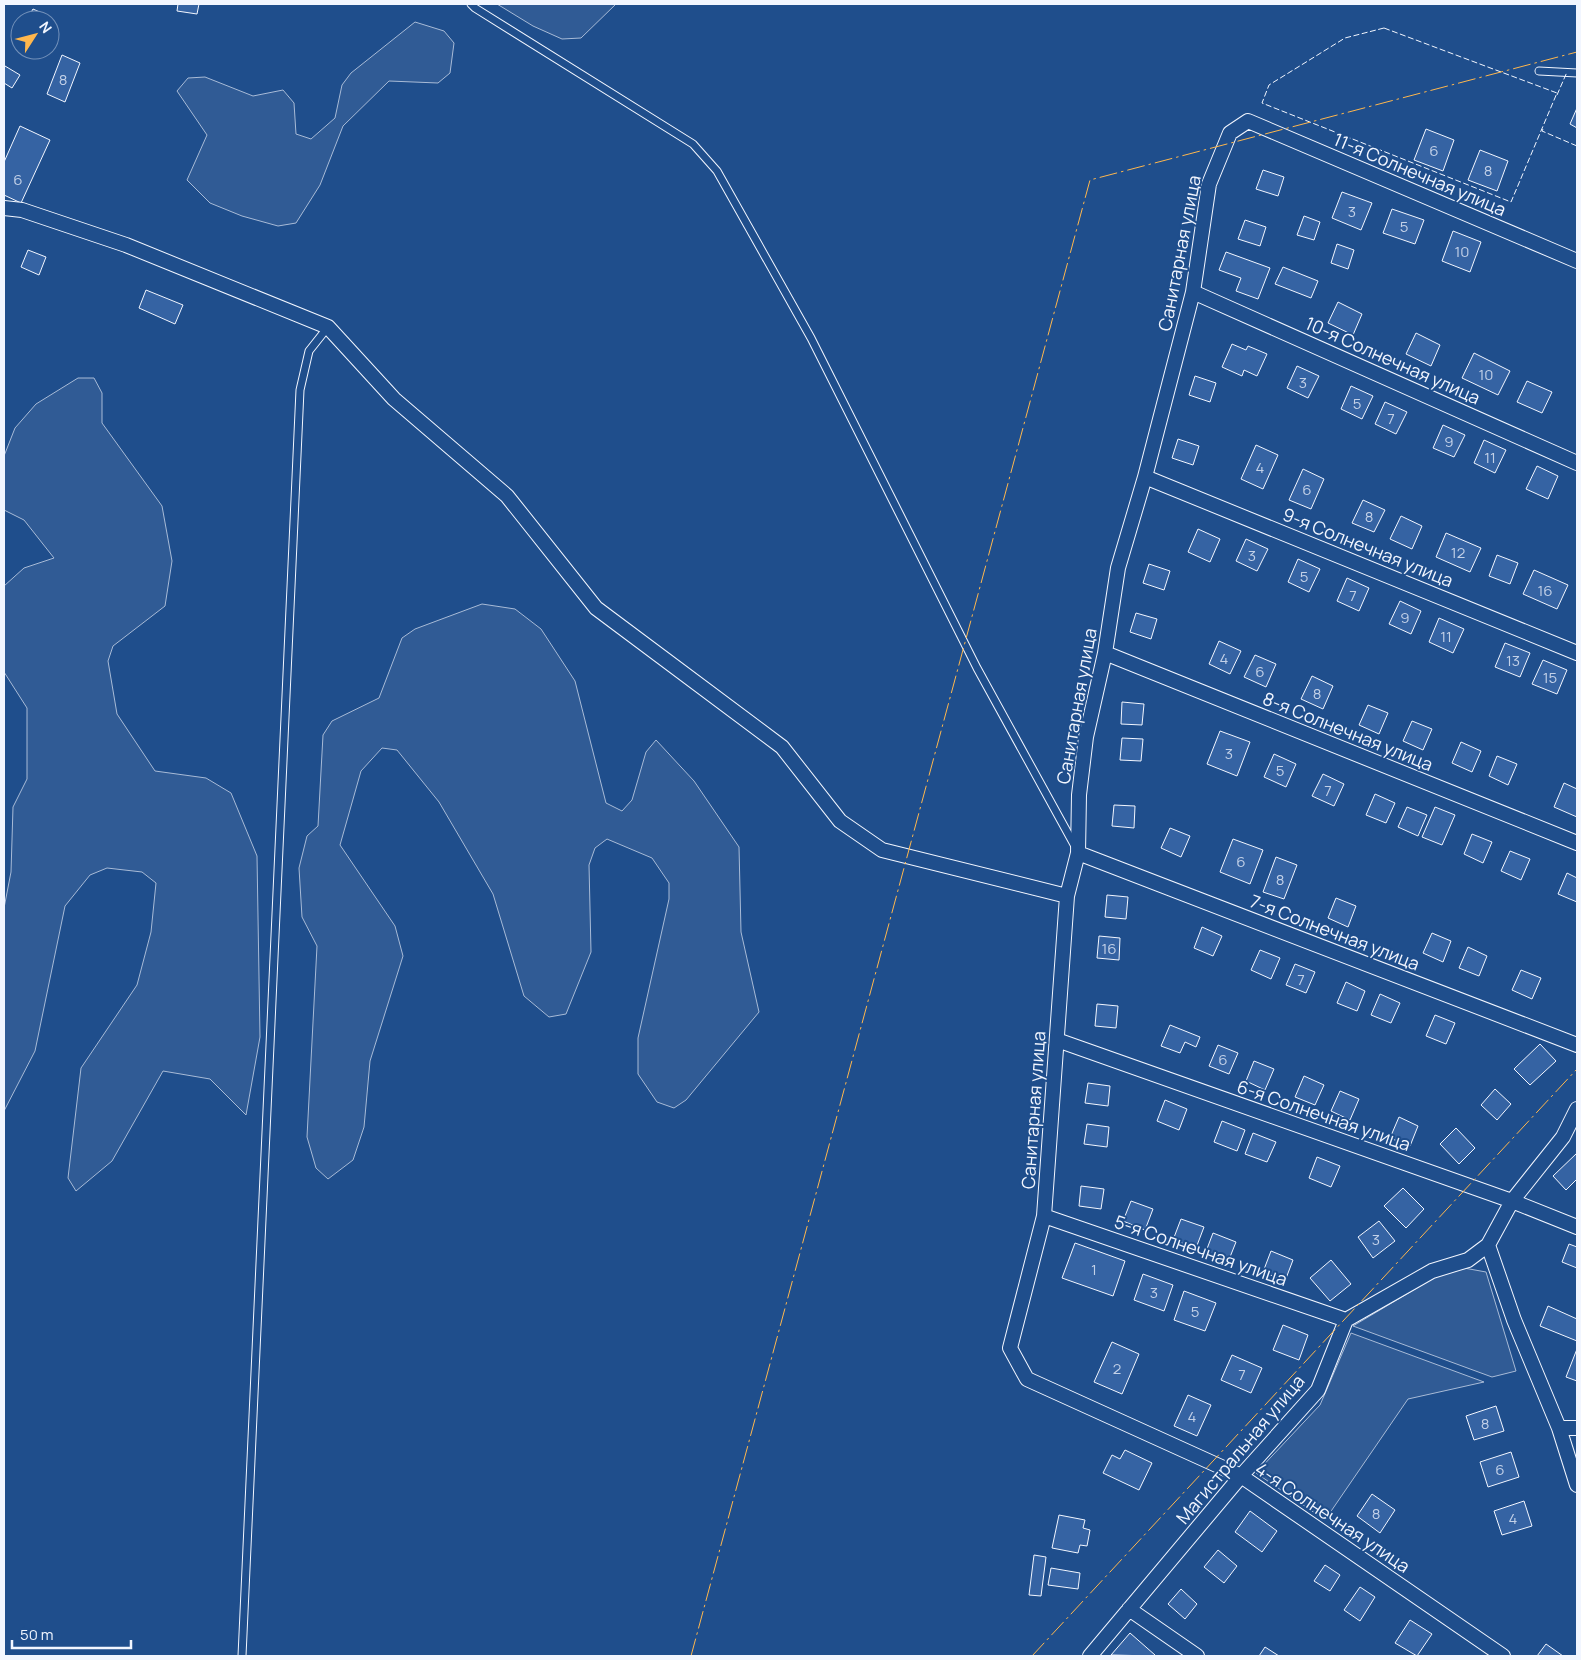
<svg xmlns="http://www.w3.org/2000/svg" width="1581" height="1660" font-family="Manrope,sans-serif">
	<rect width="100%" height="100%" fill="#1f4e8c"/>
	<path fill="#305b95" stroke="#a8bbd7" d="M497 4H616L581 38 562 39 533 26Z
		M415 22 444 31 454 43 450 73 438 83 389 81 343 126 320 185 296 223 278 226 242 216 210 203 187 180 207 135 177 91 188 78 205 77 253 96 283 90 294 103 296 134 311 139 335 118 342 85 351 73Z
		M78 378H94L102 393V423L162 506 172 561 165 606 113 646 108 661 117 714 155 771 206 778 231 793 257 856 260 1037 246 1115 210 1079 163 1071 112 1161 76 1191 68 1178 81 1068 137 985 151 932 156 883 142 872 107 868 90 875 65 906 35 1051 4 1111V908L11 872 13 807 27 779V708L4 672V586L24 568 54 558 24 520 4 510V456L15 428 36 404Z
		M482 604 515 609 541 629 575 681 606 803 622 811 632 800 646 752 656 740 694 781 739 847 741 932 759 1012 686 1100 674 1108 657 1102 638 1074V1038L669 899V883L652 858 607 839 595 848 589 865 591 952 566 1014 549 1017 524 996 493 894 439 802 397 750 382 748 361 771 340 845 395 926 403 956 370 1061 364 1127 353 1160 328 1179 316 1168 307 1137 317 946 302 917 299 868 307 836 318 826 323 735 332 721 379 698 402 638 415 629Z
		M1464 1268 1486 1272 1516 1371 1492 1377 1353 1326 1437 1276Z
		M1351 1333 1484 1382 1408 1399 1325 1520 1256 1473 1320 1405Z"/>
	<path fill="#3563a3" stroke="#f2f6ff" d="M178 4H199L197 14 177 11Z
		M33 9 44 14 41 20H27Z
		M62 55 80 63 65 102 47 94Z
		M5 66 20 75 12 88 4 83V68Z
		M1577 108V128L1570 124Z
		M20 126 50 140 21 203 4 195V162Z
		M1426 129 1454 140 1443 171 1414 160Z
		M1480 150 1508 161 1497 191 1468 180Z
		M1263 170 1284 177 1278 196 1256 189Z
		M1342 192 1372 203 1361 230 1332 218Z
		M1392 209 1424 220 1415 244 1383 233Z
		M1304 216 1320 222 1314 240 1297 235Z
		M1245 220 1266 227 1260 246 1238 239Z
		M1453 231 1481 242 1470 272 1442 261Z
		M1337 244 1354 250 1348 269 1331 263Z
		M28 250 46 257 39 275 21 267Z
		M1226 252 1270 268 1258 299 1236 291 1241 278 1219 270Z
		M1283 267 1318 281 1311 298 1275 284Z
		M146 290 183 305 175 324 139 308Z
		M1338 302 1362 314 1353 335 1328 323Z
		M1416 333 1440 345 1431 366 1406 354Z
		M1232 344 1246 350 1248 346 1267 354 1257 376 1244 370 1242 376 1222 367Z
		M1474 353 1510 371 1498 395 1462 378Z
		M1297 366 1319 376 1308 398 1287 388Z
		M1195 376 1216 383 1210 402 1189 395Z
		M1527 381 1552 392 1542 413 1517 402Z
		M1351 386 1373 396 1362 419 1341 409Z
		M1385 402 1407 412 1396 434 1375 424Z
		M1443 425 1465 435 1454 457 1433 448Z
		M1178 439 1199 446 1193 465 1172 458Z
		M1484 440 1506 450 1495 473 1474 463Z
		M1256 445 1278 455 1263 489 1241 479Z
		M1537 466 1558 476 1548 499 1526 489Z
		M1303 469 1324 479 1311 509 1289 500Z
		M1363 500 1385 510 1374 532 1352 523Z
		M1401 516 1422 526 1412 549 1390 539Z
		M1198 529 1220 539 1210 562 1188 552Z
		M1446 533 1481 548 1470 572 1436 557Z
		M1246 539 1268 549 1257 571 1236 561Z
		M1497 555 1518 563 1510 584 1489 576Z
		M1298 559 1320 569 1309 592 1288 582Z
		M1149 564 1170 571 1164 590 1143 583Z
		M1534 570 1568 585 1557 609 1523 594Z
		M1347 578 1369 588 1359 611 1337 601Z
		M1400 601 1421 611 1411 634 1389 624Z
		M1136 613 1157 619 1151 639 1130 632Z
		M1439 618 1464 629 1453 653 1429 642Z
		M1219 641 1241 651 1230 674 1209 664Z
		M1505 643 1530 653 1520 677 1495 667Z
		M1255 655 1276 664 1266 687 1244 677Z
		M1543 660 1567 670 1557 694 1532 684Z
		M1312 676 1333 686 1323 709 1301 699Z
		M1122 702 1144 704 1142 725 1121 724Z
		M1368 705 1388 713 1379 734 1359 725Z
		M1412 721 1432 729 1423 750 1403 741Z
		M1220 731 1250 742 1237 776 1207 764Z
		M1122 738 1143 739 1141 761 1120 760Z
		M1461 742 1481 751 1472 772 1452 763Z
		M1274 754 1296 764 1286 787 1264 777Z
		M1497 756 1517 764 1508 785 1489 776Z
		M1323 774 1344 784 1334 806 1312 796Z
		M1564 783 1577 789V817L1554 807Z
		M1375 794 1395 803 1386 823 1366 815Z
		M1114 805 1135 806 1134 828 1112 826Z
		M1407 807 1427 815 1418 836 1398 827Z
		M1435 807 1455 815 1442 845 1422 837Z
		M1170 828 1190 836 1181 857 1161 848Z
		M1472 834 1492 842 1483 863 1464 854Z
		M1233 839 1263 850 1250 884 1220 872Z
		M1510 851 1530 859 1521 880 1501 871Z
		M1276 857 1297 865 1284 899 1263 892Z
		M1567 873 1577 878V902L1558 894Z
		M1107 895 1128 897 1126 919 1105 917Z
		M1336 898 1356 906 1348 927 1328 918Z
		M1202 927 1222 936 1213 956 1194 948Z
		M1432 933 1451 941 1443 962 1423 953Z
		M1099 936 1120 938 1119 960 1097 958Z
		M1468 947 1487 956 1479 976 1459 968Z
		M1260 950 1280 958 1271 979 1251 970Z
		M1295 964 1315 972 1306 993 1286 985Z
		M1521 970 1541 978 1532 999 1512 990Z
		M1346 982 1365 991 1357 1011 1337 1003Z
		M1380 994 1400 1003 1391 1023 1371 1015Z
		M1097 1004 1118 1006 1116 1028 1095 1026Z
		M1435 1015 1455 1023 1446 1044 1426 1036Z
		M1170 1025 1200 1037 1196 1047 1185 1042 1180 1053 1161 1046Z
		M1540 1044 1556 1061 1530 1085 1514 1069Z
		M1218 1045 1238 1053 1229 1074 1209 1066Z
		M1254 1061 1274 1069 1265 1090 1246 1081Z
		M1304 1076 1324 1085 1315 1105 1295 1097Z
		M1088 1083 1110 1086 1108 1106 1085 1103Z
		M1495 1089 1511 1104 1497 1120 1481 1105Z
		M1340 1091 1359 1099 1350 1120 1331 1111Z
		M1165 1100 1187 1109 1179 1130 1157 1121Z
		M1399 1117 1418 1126 1410 1146 1390 1138Z
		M1222 1121 1245 1130 1237 1151 1214 1142Z
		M1087 1124 1109 1127 1107 1147 1084 1144Z
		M1456 1128 1475 1148 1459 1164 1440 1144Z
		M1253 1133 1276 1142 1267 1162 1245 1154Z
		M1577 1153V1179L1566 1190 1553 1176Z
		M1317 1157 1340 1166 1331 1187 1309 1178Z
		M1081 1186 1104 1189 1101 1209 1079 1206Z
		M1403 1188 1424 1209 1406 1228 1384 1206Z
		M1131 1201 1153 1209 1145 1230 1123 1221Z
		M1181 1219 1204 1227 1196 1248 1173 1240Z
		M1379 1221 1395 1241 1373 1258 1358 1237Z
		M1213 1233 1236 1242 1228 1262 1205 1254Z
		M1075 1243 1125 1261 1113 1296 1062 1278Z
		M1569 1244 1577 1247V1268L1562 1262Z
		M1271 1251 1293 1260 1285 1281 1263 1272Z
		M1331 1260 1351 1284 1330 1301 1310 1278Z
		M1143 1274 1173 1285 1164 1311 1134 1300Z
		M1184 1291 1216 1303 1205 1331 1174 1320Z
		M1548 1306 1577 1319V1341L1540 1326Z
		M1283 1325 1308 1335 1299 1360 1273 1350Z
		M1112 1342 1139 1354 1122 1394 1094 1382Z
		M1577 1349V1381L1566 1377Z
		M1232 1355 1262 1368 1251 1393 1221 1380Z
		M1188 1395 1211 1405 1197 1436 1174 1426Z
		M1496 1406 1504 1431 1474 1440 1466 1416Z
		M1125 1450 1152 1463 1139 1490 1103 1473 1112 1455 1120 1459Z
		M1511 1452 1519 1477 1488 1487 1480 1462Z
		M1372 1494 1395 1510 1380 1533 1357 1516Z
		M1524 1501 1532 1526 1502 1535 1494 1511Z
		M1250 1511 1277 1531 1262 1552 1235 1532Z
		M1059 1515 1085 1520 1083 1528 1090 1530 1087 1546 1080 1545 1078 1553 1052 1548Z
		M1218 1550 1237 1566 1224 1583 1204 1567Z
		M1034 1555 1046 1557 1041 1596 1029 1595Z
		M1325 1565 1340 1575 1330 1591 1314 1581Z
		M1051 1568 1080 1573 1078 1589 1048 1585Z
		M1360 1587 1375 1597 1360 1621 1344 1610Z
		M1181 1589 1197 1604 1185 1619 1168 1604Z
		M1410 1620 1432 1634 1417 1656 1395 1643Z
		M1130 1633 1155 1655 1154 1656 1111 1655Z
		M1546 1644 1563 1656H1537Z
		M1265 1647 1279 1656H1259Z"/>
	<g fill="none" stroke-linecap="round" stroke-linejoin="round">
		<g stroke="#f2f6ff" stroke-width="9">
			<path id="service" d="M471 4 475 8 693 144 717 171 811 338 977 668 1076 848
				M1539 71 1577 73
				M242 1656 300 390 309 351 328 327"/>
		</g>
		<g stroke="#f2f6ff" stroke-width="16">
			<path id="minor" d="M4 208 22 210 126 245 328 327 394 399 507 496 596 608 782 747 840 821 882 850 1067 896
				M1193 292 1577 463
				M1145 477 1577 653
				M1105 653 1577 843
				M1078 853 1577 1045
				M1057 1040 1512 1201 1577 1227
				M1044 1216 1346 1320
				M1488 1245 1514 1320 1559 1428 1577 1485
				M1559 1428H1577
				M1129 1609 1197 1656
				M1090 1656 1241 1476 1318 1390 1346 1320 1432 1271 1468 1260 1488 1245 1512 1201 1563 1137 1577 1109
				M1503 1656 1241 1476 1027 1379 1010 1348 1044 1216 1067 896 1078 853 1079 795 1086 737 1105 653 1118 568 1145 477 1193 292 1209 184 1230 133 1248 121 1577 261"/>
		</g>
		<use href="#service" stroke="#1f4e8c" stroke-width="7"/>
		<use href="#minor" stroke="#1f4e8c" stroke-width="14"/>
		<path stroke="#f2f6ff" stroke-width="1" stroke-dasharray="6 2.5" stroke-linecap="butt" d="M1384 28 1557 93 1511 202 1262 103 1269 85 1345 38Z
			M1557 95 1567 72
			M1543 129 1542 131 1577 146"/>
		<path stroke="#ffb74d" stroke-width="1" stroke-dasharray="18 4 2.5 4" stroke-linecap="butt" d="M691 1656 1090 180 1577 52
			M1032 1656 1577 1069"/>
	</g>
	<g text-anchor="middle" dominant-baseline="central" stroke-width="4" stroke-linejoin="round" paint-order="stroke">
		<g font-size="15" fill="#c3d1e8">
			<text x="63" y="79">8</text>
			<text x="1434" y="150">6</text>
			<text x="1488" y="170">8</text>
			<text x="18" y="179">6</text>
			<text x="1352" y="211">3</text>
			<text x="1404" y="226">5</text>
			<text x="1462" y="251">10</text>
			<text x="1486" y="374">10</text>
			<text x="1303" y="382">3</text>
			<text x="1357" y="403">5</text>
			<text x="1391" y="418">7</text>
			<text x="1449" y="441">9</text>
			<text x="1490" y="457">11</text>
			<text x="1260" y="467">4</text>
			<text x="1307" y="489">6</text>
			<text x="1369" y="516">8</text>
			<text x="1458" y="552">12</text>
			<text x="1252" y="555">3</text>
			<text x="1304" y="576">5</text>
			<text x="1545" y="590">16</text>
			<text x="1353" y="595">7</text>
			<text x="1405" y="617">9</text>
			<text x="1446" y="636">11</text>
			<text x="1224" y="658">4</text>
			<text x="1513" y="660">13</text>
			<text x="1260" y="671">6</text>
			<text x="1550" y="677">15</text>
			<text x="1317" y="693">8</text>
			<text x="1229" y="753">3</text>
			<text x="1280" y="770">5</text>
			<text x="1328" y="790">7</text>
			<text x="1241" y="861">6</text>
			<text x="1280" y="879">8</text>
			<text x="1109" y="948">16</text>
			<text x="1301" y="979">7</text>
			<text x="1223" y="1059">6</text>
			<text x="1376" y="1239">3</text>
			<text x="1094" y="1269">1</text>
			<text x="1154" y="1292">3</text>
			<text x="1195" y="1311">5</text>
			<text x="1117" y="1368">2</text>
			<text x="1242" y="1374">7</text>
			<text x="1192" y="1416">4</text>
			<text x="1485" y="1423">8</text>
			<text x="1500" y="1469">6</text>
			<text x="1376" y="1513">8</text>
			<text x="1513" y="1518">4</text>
		</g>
		<g font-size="18" fill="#f2f6ff" stroke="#1f4e8c">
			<text transform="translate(1420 174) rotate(23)">11-я Солнечная улица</text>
			<text transform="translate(1179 253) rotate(-79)">Санитарная улица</text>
			<text transform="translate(1393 360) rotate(24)">10-я Солнечная улица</text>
			<text transform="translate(1368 547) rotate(22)">9-я Солнечная улица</text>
			<text transform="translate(1076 706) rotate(-80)">Санитарная улица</text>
			<text transform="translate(1348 731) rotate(22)">8-я Солнечная улица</text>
			<text transform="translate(1335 932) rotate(21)">7-я Солнечная улица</text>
			<text transform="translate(1033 1110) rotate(-86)">Санитарная улица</text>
			<text transform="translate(1324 1115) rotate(19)">6-я Солнечная улица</text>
			<text transform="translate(1201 1250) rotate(19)">5-я Солнечная улица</text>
			<text transform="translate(1240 1449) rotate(-50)">Магистральная улица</text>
			<text transform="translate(1333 1517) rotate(34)">4-я Солнечная улица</text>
		</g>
	</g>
	<rect width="1581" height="1660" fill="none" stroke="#f2f6ff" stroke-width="10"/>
	<g transform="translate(35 35) rotate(54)"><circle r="24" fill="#1f4e8c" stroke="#7391ba"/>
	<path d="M0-4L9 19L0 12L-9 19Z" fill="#ffb74d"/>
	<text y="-8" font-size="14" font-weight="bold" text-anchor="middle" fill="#f2f6ff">N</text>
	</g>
	<path d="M12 1640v8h119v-8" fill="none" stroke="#f2f6ff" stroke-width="2.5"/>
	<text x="20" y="1640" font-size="15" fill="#f2f6ff" stroke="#1f4e8c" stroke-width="4" paint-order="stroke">50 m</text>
</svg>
